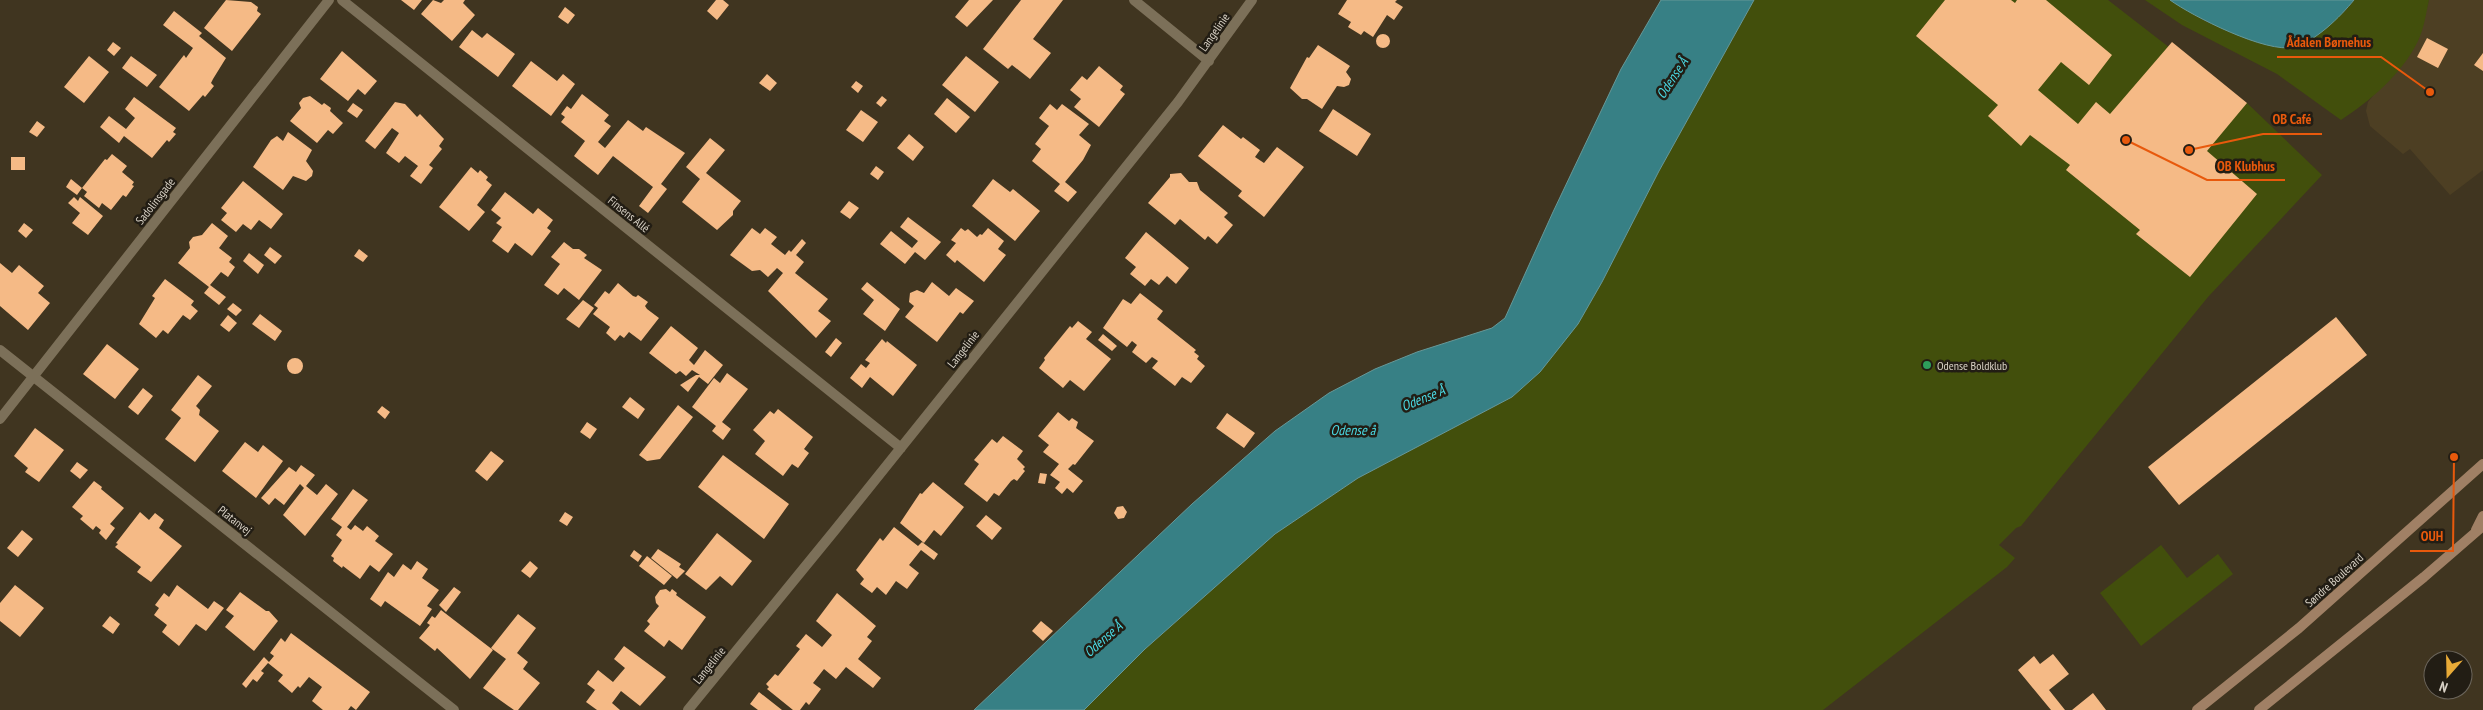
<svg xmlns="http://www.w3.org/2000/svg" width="2483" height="710" font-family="'PT Sans Narrow',sans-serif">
	<rect width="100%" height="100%" fill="#403520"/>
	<path fill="#4d3f23" d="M2429 0H2483V170L2450 195 2410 149 2403 154 2370 126 2366 111 2368 102 2418 40Z"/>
	<path fill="#424f0c" d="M1754 0H2108L2241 103H2247L2322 175 2208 297 2021 526 2016 528 1999 545 2015 558 2007 567 1823 710H1084L1145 649 1275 534 1358 478 1512 397 1602 282 1659 171Z
		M2145 0H2170L2207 22 2278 47H2293L2314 36 2346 10 2354 0H2429C2426 13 2424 29 2418 41 2402 74 2370 101 2341 120L2277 74 2182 25Z
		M2161 545 2187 578 2218 554 2233 574 2141 646 2100 593Z"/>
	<path fill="#378085" stroke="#679898" d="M1661 0H1754L1659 171 1602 282 1578 324 1540 372 1512 397 1358 478 1275 534 1145 649 1084 710H974L1192 504 1275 431 1329 393 1375 369 1417 352 1492 328 1505 318 1553 212 1621 69Z
		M2170 0H2354C2340 17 2316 41 2294 47 2267 54 2192 16 2170 0Z"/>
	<path fill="#f5ba86" d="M226 0 251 2 258 7 257 11 261 14 232 51 204 28Z
		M401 0H422L414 10Z
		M433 0 441 3 444 0H465L463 3 475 15 452 41 421 14Z
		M716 0H723L729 5 717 20 707 11Z
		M969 0H993L967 27 955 17Z
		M1021 0H1063L1033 39 1051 53 1030 79 1012 65 1008 69 983 49Z
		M1347 0H1397L1395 2 1403 7 1394 20 1387 15 1373 37 1364 31 1361 35 1348 27 1351 22 1338 14Z
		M1945 0H2011L2015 3 2017 0H2046L2112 55 2089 85 2061 62 2038 90 2078 124 2096 102 2110 114 2172 42 2247 103 2207 151 2257 194 2190 277 2136 234 2140 230 2066 170 2070 165 2030 135 2021 146 1988 116 1998 105 1916 36Z
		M565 7 575 15 568 24 558 17Z
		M174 11 202 33 199 36 226 58 213 79 211 83 214 86 205 97 203 95 189 111 159 87 184 55 186 58 193 48 163 25Z
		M472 30 482 38 487 33 515 54 498 77 459 47Z
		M1376 41a7 7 0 1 1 14 0a7 7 0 1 1-14 0Z
		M2427 38 2448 49 2438 68 2417 57Z
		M113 42 121 48 114 56 107 50Z
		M1318 45 1350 66 1346 72 1351 79 1349 85 1344 87 1337 86 1322 109 1307 99H1302L1290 88 1307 57 1309 58Z
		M342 51 377 81 365 95 358 89 348 101 320 79Z
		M2483 53V71L2474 65Z
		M89 56 109 72 84 103 64 87Z
		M131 56 157 75 147 87 122 68Z
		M966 56 999 82 975 112 942 85Z
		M531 61 557 81 563 74 575 84 551 116 512 86Z
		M1099 66 1123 86 1120 90 1125 94 1099 127 1074 107 1081 99 1070 90 1082 76 1087 80Z
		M767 74 777 83 770 91 759 83Z
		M856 81 863 86 858 93 851 87Z
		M582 94 609 115 604 121 611 126 598 142 605 148 628 120 643 131 646 127 685 153 661 184 667 189 648 213 639 206 653 187 613 156 598 175 574 156 585 141 561 122 565 117 561 114 567 106 571 109Z
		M310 96 322 105 324 103 331 108 330 111 343 123 333 134 328 130 317 143 290 121 301 108 299 103 303 98Z
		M882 96 887 100 881 107 876 103Z
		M134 97 176 128 173 132 176 134 169 142 167 140 152 158 124 136 119 143 100 127 109 116 126 129 135 118 125 109Z
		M947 98 970 117 956 133 934 114Z
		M395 102 405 104 417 117 420 114 444 139 439 146 442 149 429 165 433 168 421 184 410 176 418 166 405 156 399 163 386 153 399 133 392 128 375 149 365 141Z
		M353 103 363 110 357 118 347 111Z
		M1050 104 1057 110 1062 104 1089 124 1079 135 1091 145 1083 160 1065 182 1077 192 1068 202 1054 191 1060 184 1032 161 1041 149 1035 144 1049 126 1039 118Z
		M1333 109 1371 134 1357 156 1319 131Z
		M861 110 878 122 863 142 846 130Z
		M37 121 45 127 37 137 29 132Z
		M1223 125 1241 139 1243 137 1260 150 1255 157 1264 163 1277 147 1304 167 1264 217 1238 196 1242 191 1198 156Z
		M288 132 312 150 306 161 313 171 312 176 306 181 293 176 283 190 253 167 271 140 277 136 283 141Z
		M909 134 924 147 913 161 897 148Z
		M710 138 725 150 706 173 741 201 733 211V215L717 230 682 202 700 179 686 167Z
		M112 154 127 166 122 172 134 182 132 185 134 186 126 197 123 195 111 210 102 203 99 208 84 196 87 192 82 188 105 159 107 160Z
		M11 157H25V170H11Z
		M876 166 884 172 878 180 870 174Z
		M471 167 478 173 480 170 488 177 486 180 492 185 477 205 485 212 469 231 439 207Z
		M1181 173 1189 182H1197L1200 190 1228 213 1224 217 1233 225 1217 244 1208 236 1205 240 1180 219 1175 225 1148 203 1170 177V174Z
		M71 179 82 188 77 195 66 187Z
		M993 179 1010 192 1013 189 1040 211 1015 241 972 206Z
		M243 181 283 214 271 229 259 220 251 230 243 224 236 232 221 220 227 213 221 208Z
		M505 192 533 214 538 208 553 220 547 228 551 231 532 256 515 243 508 253 492 241 502 227 496 223 501 218 491 210Z
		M74 197 78 201 80 197 103 216 88 235 72 223 80 213 68 203Z
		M849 201 859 208 850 219 840 212Z
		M908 217 941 242 925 260 915 252 905 264 880 244 891 231 912 248 918 241 900 227Z
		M24 223 33 230 26 238 18 231Z
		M212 223 228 236 219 248 232 258 229 262 235 267 228 277 221 272 210 285 226 297 219 305 204 293 209 287 178 263 190 248 189 242 193 237 202 235Z
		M752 228 760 234 765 228 777 237 771 244 785 255 789 250 791 252 802 239 806 243 796 255 804 262 795 273 828 299 818 311 831 321 816 338 768 291 783 273 777 268 768 277 760 270 752 271 730 255Z
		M961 228 965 231 968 229 977 237 980 234 982 235 988 228 1004 241 998 249 1006 255 984 282 957 260 955 263 946 255 956 243 951 240Z
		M1146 232 1189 268 1176 284 1167 276 1159 285 1151 279 1145 286 1130 274 1136 267 1125 258Z
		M564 242 573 249H579L587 255 584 258 602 270 579 300 564 288 558 295 544 285 560 264 551 257Z
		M270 247 282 256 275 264 264 255Z
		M359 249 368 256 363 262 354 256Z
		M249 253 264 265 258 274 243 261Z
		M0 263 12 273 19 265 44 286 38 293 50 303 28 330 0 306Z
		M165 279 194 301 191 305 198 311 190 320 183 315 168 334 163 330 156 338 139 324 155 298 152 296Z
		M867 282 900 309 885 331 863 314 874 300 861 289Z
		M932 282 949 296 956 288 974 301 963 314 960 312 937 342 905 317 914 306 909 302 910 293 917 290 924 293Z
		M618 283 633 296 636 297 638 295 648 302 645 306 647 309 659 318 641 341 629 332 624 338 620 335 615 341 606 333 610 327 593 314 598 308 594 305 605 291 609 294Z
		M1140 293 1163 311 1157 319 1196 350 1194 352 1199 356 1197 359 1205 366 1191 383 1182 377 1175 386 1152 368 1158 361 1152 357 1146 363 1132 352 1137 345 1132 341 1127 347 1103 328 1123 299 1131 304Z
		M583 300 594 308 579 328 566 319Z
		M233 303 242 310 236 316 227 309Z
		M260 314 282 331 275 341 252 324Z
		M228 315 237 323 229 332 220 325Z
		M2336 317 2367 355 2179 505 2148 467Z
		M1078 321 1092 332 1086 339 1111 359 1084 391 1070 380 1063 388 1039 368 1045 360 1044 358 1070 326 1072 328Z
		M671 326 698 348 689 360 694 365 705 350 723 365 708 384 699 377 688 392 680 385 696 375H700L692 370 686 376 680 371 676 374 649 353Z
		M1103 334 1117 346 1112 351 1098 340Z
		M836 338 842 343 831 357 825 352Z
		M882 339 886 343 887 341 917 365 893 396 870 377 862 388 850 378 861 364 866 368 870 363 865 360Z
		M107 344 139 369 115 399 83 374Z
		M287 366a8 8 0 1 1 16 0a8 8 0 1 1-16 0Z
		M727 373 748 389 722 422 731 429 723 440 712 431 716 426 692 407 714 378 720 383Z
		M198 375 212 386 196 406 200 410 199 415 219 431 195 462 165 439 181 418 171 410Z
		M143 388 153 396 138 415 128 407Z
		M630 397 645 409 638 419 622 407Z
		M678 405 693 417 660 459 647 461 639 455Z
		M382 406 390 412 385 419 377 412Z
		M778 409 813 437 804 449 809 453 798 468 792 464 783 476 755 454 765 441 753 430 770 411 774 414Z
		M1058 412 1069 421 1072 418 1078 422 1076 428 1094 441 1075 465 1073 464 1068 469 1083 481 1073 493 1067 488 1062 494 1055 488 1060 482 1050 475 1059 464 1043 452 1049 445 1038 436Z
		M1227 413 1255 433 1244 448 1216 428Z
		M587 422 597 429 590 439 580 432Z
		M35 428 64 450 39 482 25 472 28 468 14 456Z
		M1003 436 1023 451 1017 459 1025 467 1023 469 1025 471 1017 481 1014 479 1011 481 999 496 994 493 987 502 964 484 979 464 974 460 992 439 997 443Z
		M245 442 258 452 263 445 283 461 256 498 222 471Z
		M491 451 504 461 487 481 475 471Z
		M723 455 789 504 764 539 698 487Z
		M77 462 88 470 80 479 70 471Z
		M301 465 315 475 306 486 317 495 326 484 338 494 305 536 283 515 304 488 300 484 284 505 275 498 269 505 261 498 289 467 296 472Z
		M1040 473 1047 474 1045 484 1038 483Z
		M94 481 102 487 101 489 124 508 110 524 115 528 106 540 99 533 101 530 96 526 93 530 80 519 83 516 72 507Z
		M933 482 964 507 941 536 934 530 924 543 900 523 920 493 922 494Z
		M353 489 368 500 347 527 351 530 355 525 363 531 367 526 379 536 375 541 393 554 379 572 370 565 360 579 343 566 342 568 333 561 334 558 331 556 342 540 336 535 342 527 331 519Z
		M1123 506 1127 512 1124 518 1118 519 1114 513 1117 507Z
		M140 512 149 520 155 513 164 520 159 528 182 546 151 582 137 572 141 567 115 547 118 544 116 543Z
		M565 512 573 517 567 526 559 521Z
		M986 515 1002 528 992 540 976 526Z
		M894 527 918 546 922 542 938 554 934 560 921 550 909 565 919 573 907 589 896 581 886 595 877 587 872 593 860 584 864 579 856 570 880 538 883 541Z
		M22 530 33 539 18 557 7 548Z
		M717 533 752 561 732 586 720 576 706 590 685 574Z
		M658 549 681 564 679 567 685 571 677 579 651 558Z
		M634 550 642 556 638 562 630 556Z
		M647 556 672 576 664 585 639 566Z
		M417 561 428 569 422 578 439 590 427 606 432 609 420 626 385 601 381 607 370 599 388 572 394 577 403 564 411 570Z
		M530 561 538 568 530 578 521 571Z
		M15 585 44 608 20 637 0 621V603Z
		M177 585 208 609 214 601 224 608 206 631 196 624 179 646 162 632 167 625 154 615 159 608 155 605 164 593 169 597Z
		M454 587 461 592 446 612 439 605Z
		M666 589 670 592 672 589 677 593 676 595 706 617 682 650 669 640 664 647 644 631 650 624 647 621 659 606 656 603 655 597 660 590Z
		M240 592 266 611H269L278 621 254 651 225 627 234 616 226 610Z
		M837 593 876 626 867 637 872 641 858 659 881 678 873 688 846 667 836 679 824 669 813 683 821 689 809 705 806 702 800 710H793L767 689 769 687 766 684 775 674 778 676 800 649 796 646 806 634 822 647 832 635 816 621Z
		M441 610 493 650 470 679 437 648 435 651 419 638 430 625 427 623 432 616 435 618Z
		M518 614 536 628 517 653 528 662 523 669 540 683 518 710H514L483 688 506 659 491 648Z
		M110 616 120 624 113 634 102 626Z
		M1041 621 1053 631 1043 641 1032 631Z
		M291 633 370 692 356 710 351 706 348 710H323L312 701 322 687 309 677 300 688 298 686 292 693 278 681 283 675 268 663 261 671 264 673 257 682 253 679 246 688 242 684 264 657 269 662 274 656 270 653 281 638 285 642Z
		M624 646 666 677 640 706 621 691 612 703 620 710H597L586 702 595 690 587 684 598 670 613 682 625 668 614 659Z
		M2053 654 2069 674 2049 690 2065 710H2051L2018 670 2034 656 2040 664Z
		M759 692 782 710H758L750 704Z
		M2093 693 2106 710H2072Z"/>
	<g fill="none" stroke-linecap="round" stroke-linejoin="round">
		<path stroke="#7c7059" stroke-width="10" d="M342 0 901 448
			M1134 0 1209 61
			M0 350 454 710
			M0 419 329 0
			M688 710 835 530 1178 102 1252 0"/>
		<path stroke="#a08065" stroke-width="10" d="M2476 530 2483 516
			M2197 710 2299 628 2483 464
			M2259 710 2424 577 2483 526"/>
	</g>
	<circle fill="#2e9e5b" stroke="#221d14" stroke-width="2" cx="1927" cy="365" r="5"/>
	<g text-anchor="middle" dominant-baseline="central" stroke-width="5" stroke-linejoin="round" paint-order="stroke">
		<g font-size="12" fill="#d8d1c5" stroke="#221d14">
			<text transform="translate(1214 32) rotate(-55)">Langelinie</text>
			<text transform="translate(155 201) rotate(-52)">Sadolinsgade</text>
			<text transform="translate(629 214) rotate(39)">Finsens Allé</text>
			<text transform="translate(963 349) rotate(-52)">Langelinie</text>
			<text transform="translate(235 520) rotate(38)">Platanvej</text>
			<text transform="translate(2334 580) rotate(-42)">Søndre Boulevard</text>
			<text transform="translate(709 665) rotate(-51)">Langelinie</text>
		</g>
		<g font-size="12" fill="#d8d1c5" stroke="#221d14" text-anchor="start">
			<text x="1937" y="365">Odense Boldklub</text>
		</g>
		<g font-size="14" font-style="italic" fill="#4ad9e3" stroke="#221d14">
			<text transform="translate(1672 78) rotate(-57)">Odense Å</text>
			<text transform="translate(1423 398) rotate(-22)">Odense Å</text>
			<text x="1353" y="430">Odense å</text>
			<text transform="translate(1103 639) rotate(-41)">Odense Å</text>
		</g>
	</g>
	<path fill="none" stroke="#e8590c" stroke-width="2" d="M2430 92L2381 57H2277M2189 150L2263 134H2322M2126 140L2207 180H2285M2454 457L2453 551H2410"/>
	<g fill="#e8590c" stroke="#221d14" stroke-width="2">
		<circle cx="2430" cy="92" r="5"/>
		<circle cx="2189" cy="150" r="5"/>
		<circle cx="2126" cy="140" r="5"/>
		<circle cx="2454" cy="457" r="5"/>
	</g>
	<g font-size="14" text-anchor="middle" font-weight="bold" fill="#e8590c" stroke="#221d14" stroke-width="5" stroke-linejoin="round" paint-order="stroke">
		<text x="2329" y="47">Ådalen Børnehus</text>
		<text x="2292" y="124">OB Café</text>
		<text x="2246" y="171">OB Klubhus</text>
		<text x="2432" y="541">OUH</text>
	</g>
	<g transform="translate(2448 675) rotate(200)"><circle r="24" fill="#221d14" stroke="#6b655b"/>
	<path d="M0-4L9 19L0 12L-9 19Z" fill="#e9ab37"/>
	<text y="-8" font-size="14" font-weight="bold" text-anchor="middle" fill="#d8d1c5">N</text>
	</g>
</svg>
